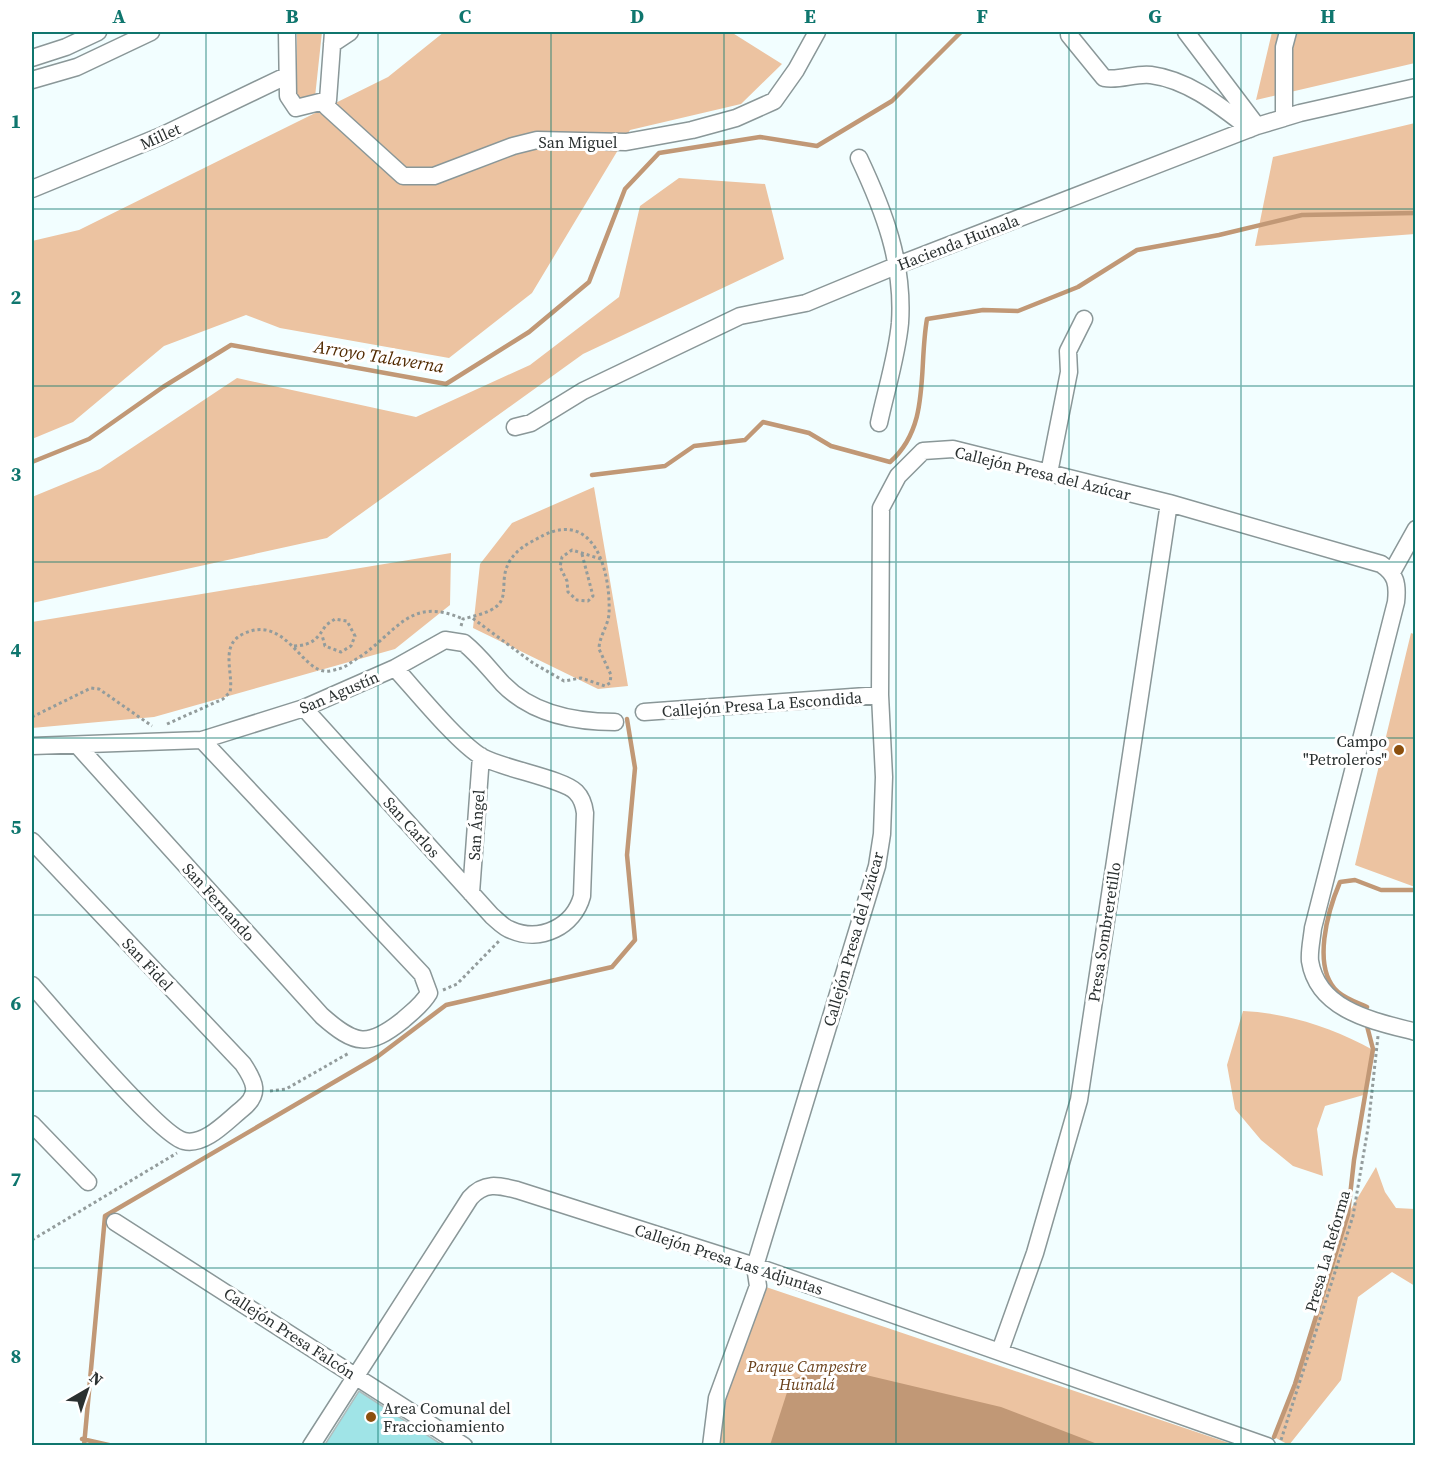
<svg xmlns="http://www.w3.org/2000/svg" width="1447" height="1477" font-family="'Source Serif 4',serif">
	<rect width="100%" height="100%" fill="#f2feff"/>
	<path fill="#ecc3a1" d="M297 32H322L315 97 301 101 296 95Z
		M444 32H731L782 64 741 104 630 130 532 293 449 358 280 328 246 315 164 346 73 422 32 439V241L79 230 388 77Z
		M1272 32H1415V63L1256 100Z
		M1415 123V234L1255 246 1273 157Z
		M679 178 765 184 784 259 583 354 327 538 32 603V497L100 469 237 378 416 417 530 365 619 297 640 206Z
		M594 487 628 686 598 689 473 628 480 564 512 523Z
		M451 553 450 605 395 649 154 717 32 728V622Z
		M1411 633 1416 635 1415 887 1355 865Z
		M1243 1011C1288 1013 1333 1028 1373 1050L1367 1094 1325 1106 1317 1129 1323 1176 1293 1166 1261 1140 1235 1109 1227 1065Z
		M1376 1167 1385 1192 1396 1208 1415 1209V1286L1392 1272 1358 1297 1341 1380 1289 1445 1274 1437 1295 1384 1348 1214Z
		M766 1287 1235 1445 704 1446Z"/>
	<path fill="#c19876" d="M828 1366 1001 1407 1100 1445H770L791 1380Z"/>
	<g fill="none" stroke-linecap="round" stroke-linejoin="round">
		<path stroke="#c19876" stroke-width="4.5" d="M32 462 89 439 163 387 231 345 446 384 529 332 589 282 625 189 659 153 760 137 817 146 892 101 961 32
			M592 475 665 466 694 446 745 440 763 422 809 433 831 446 890 462C931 426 918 370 927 319L983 310 1018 311 1078 287 1137 250 1219 235 1302 215 1416 213
			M1367 1007C1358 1003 1346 999 1338 992 1311 968 1328 910 1340 882L1355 880 1381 890H1416
			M1274 1437 1295 1384 1348 1214 1354 1160 1373 1049 1367 1026
			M82 1439 113 1446
			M84 1446 105 1216 377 1057 446 1005 612 967 635 940 627 855 635 768 627 719"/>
	</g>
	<path fill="#a0e4e7" stroke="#b0bebe" stroke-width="1.5" d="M359 1391 444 1446H324Z"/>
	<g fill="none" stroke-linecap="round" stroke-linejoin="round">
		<g stroke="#8a9798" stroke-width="19">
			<path id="minor" d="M287 32 288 96 296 108 328 100 333 32
				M1186 32 1257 126 1284 118V47L1288 32
				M1069 35 1104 78C1120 81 1135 73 1151 75 1189 80 1220 106 1250 129
				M332 44 350 32
				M32 58 66 47 98 32
				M32 80 77 67 151 32
				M327 107 403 176H434L513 146 537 140 626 142 692 130 736 118 774 101 796 70 817 32
				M859 158C884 211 904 263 900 323 897 356 886 390 879 423
				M32 189 161 136 286 76
				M515 427 531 423 583 391 740 316 806 303 898 265 1257 126 1300 113 1416 87
				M1049 473 1069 372 1068 351 1084 319
				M1392 572 1416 529
				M304 708 492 916C498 921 504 928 511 930 541 943 574 926 582 896L585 813C584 805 582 798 576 792 564 779 504 769 482 757 458 743 416 691 395 668
				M644 712 880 695
				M32 746 202 740 304 708 395 668 445 640 464 643C479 655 490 670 503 684 532 714 575 722 615 722
				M78 746 322 1016C355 1045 368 1048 403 1020 413 1011 422 1005 429 993L422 974 202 740
				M32 841 243 1064C255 1082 261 1094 242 1109 227 1121 205 1146 184 1141 159 1135 55 1011 32 985
				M471 893 481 756
				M32 1124 88 1182
				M115 1222 464 1446
				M1000 1351 1035 1253 1079 1100 1169 503
				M311 1446 470 1198C484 1182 498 1185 517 1190L755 1266 1267 1446
				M711 1446 717 1398 758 1286 755 1266 877 866 882 834 884 777 880 695 881 508 898 476 923 451 953 449 1169 503 1381 564C1396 574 1398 584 1396 602L1313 928C1312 938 1309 951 1310 961 1318 1011 1374 1021 1416 1032"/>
		</g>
		<path stroke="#939c9c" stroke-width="3" stroke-dasharray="3 3" stroke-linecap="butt" d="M582 554 593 596 588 601 577 600 568 592 567 581 560 567 562 557 572 550 601 559
			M461 626 463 619C474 616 489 613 497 606 511 594 495 573 517 552 524 545 535 540 544 535 596 510 611 575 609 614 608 626 599 637 599 649L611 675 610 683 605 686 581 678 564 681 533 663 471 617
			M294 646C313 645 317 639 326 625L335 619 347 621 355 636 351 646 341 652 325 646 322 635
			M32 717 91 688 99 689 152 726
			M167 724 223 699 230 692C234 674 219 645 243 634 284 614 300 668 324 671 328 672 334 670 338 669 345 668 351 662 358 658 397 633 409 595 463 619
			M443 990 457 984 500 940
			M270 1091 286 1089 349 1053
			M32 1240 177 1153
			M1281 1440 1353 1216 1368 1128 1378 1036"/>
		<use href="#minor" stroke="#fff" stroke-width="16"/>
	</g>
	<path fill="none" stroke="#0f766e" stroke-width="1.5" stroke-opacity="0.55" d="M206 32V1446M378 32V1446M551 32V1446M724 32V1446M896 32V1446M1069 32V1446M1241 32V1446M32 209H1416M32 386H1416M32 562H1416M32 738H1416M32 915H1416M32 1091H1416M32 1268H1416"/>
	<g fill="#8c500e" stroke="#fff" stroke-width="2">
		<circle cx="1399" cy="750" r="6"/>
		<circle cx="371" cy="1417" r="6"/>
	</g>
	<g text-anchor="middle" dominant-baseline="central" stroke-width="6" stroke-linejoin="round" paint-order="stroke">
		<g font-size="16" fill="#2a3030" stroke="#fff">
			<text transform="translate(160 136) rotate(-24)">Millet</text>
			<text x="578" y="142">San Miguel</text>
			<text transform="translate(958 242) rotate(-21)">Hacienda Huinala</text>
			<text transform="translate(1043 473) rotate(14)">Callejón Presa del Azúcar</text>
			<text transform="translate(339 692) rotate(-23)">San Agustín</text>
			<text transform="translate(762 704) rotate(-4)">Callejón Presa La Escondida</text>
			<text transform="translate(476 825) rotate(-86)">San Ángel</text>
			<text transform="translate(412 827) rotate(48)">San Carlos</text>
			<text transform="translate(219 902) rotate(48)">San Fernando</text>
			<text transform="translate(1104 932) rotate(-81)">Presa Sombreretillo</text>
			<text transform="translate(853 939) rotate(-74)">Callejón Presa del Azúcar</text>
			<text transform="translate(148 964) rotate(47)">San Fidel</text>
			<text transform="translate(1327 1251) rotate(-74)">Presa La Reforma</text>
			<text transform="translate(729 1259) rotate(18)">Callejón Presa Las Adjuntas</text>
			<text transform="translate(290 1333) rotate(33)">Callejón Presa Falcón</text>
		</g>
		<g font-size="16" fill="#2a3030" stroke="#fff" text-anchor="end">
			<text x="1387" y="741">Campo<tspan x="1387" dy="18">"Petroleros"</tspan></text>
			<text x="383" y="1408" text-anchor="start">Area Comunal del<tspan x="383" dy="18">Fraccionamiento</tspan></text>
		</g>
		<g font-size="16" font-style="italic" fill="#673e17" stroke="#fff">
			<text x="807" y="1366">Parque Campestre<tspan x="807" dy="18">Huinalá</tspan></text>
		</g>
		<g font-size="18" font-style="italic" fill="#512a00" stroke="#fff">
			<text transform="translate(379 356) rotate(9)">Arroyo Talaverna</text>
		</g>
	</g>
	<rect width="1447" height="1477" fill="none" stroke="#ffffff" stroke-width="66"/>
	<g transform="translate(87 1390) rotate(39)" stroke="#ffffff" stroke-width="4.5" paint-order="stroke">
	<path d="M0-4.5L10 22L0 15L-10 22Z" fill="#2a3030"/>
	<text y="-9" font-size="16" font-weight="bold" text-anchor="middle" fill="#2a3030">N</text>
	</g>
	<rect x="33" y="33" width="1381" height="1411" fill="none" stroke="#0f766e" stroke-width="2"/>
	<g font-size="20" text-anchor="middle" font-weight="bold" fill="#0f766e">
		<text x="119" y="23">A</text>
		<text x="292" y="23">B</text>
		<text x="465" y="23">C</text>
		<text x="637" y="23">D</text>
		<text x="810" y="23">E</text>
		<text x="982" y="23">F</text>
		<text x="1155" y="23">G</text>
		<text x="1328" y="23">H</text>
		<text x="16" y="128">1</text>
		<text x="16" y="304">2</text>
		<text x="16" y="481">3</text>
		<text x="16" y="657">4</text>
		<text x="16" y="834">5</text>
		<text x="16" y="1010">6</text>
		<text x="16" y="1186">7</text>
		<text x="16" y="1363">8</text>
	</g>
</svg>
